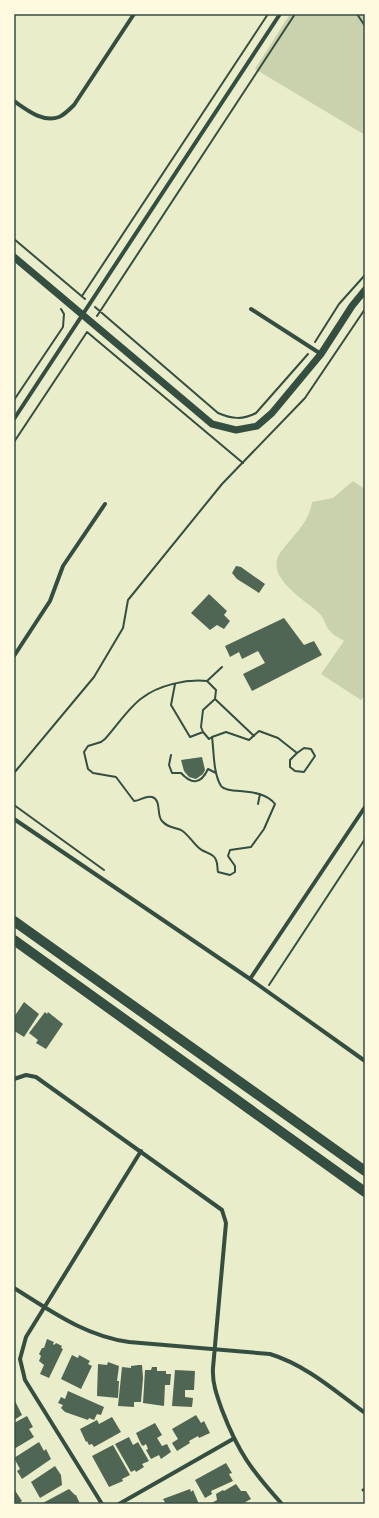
<svg xmlns="http://www.w3.org/2000/svg" width="379" height="1518" font-family="Montserrat,sans-serif">
	<rect width="100%" height="100%" fill="#e9edc9"/>
	<path fill="#cad2ad" d="M290 14H365V135L255 69Z
		M353 481 365 489V695L361 700 321 674 344 641C339 638 332 634 329 630 325 625 324 618 320 614 306 600 264 578 280 553 292 536 309 524 312 502L333 498Z"/>
	<path fill="#4f6655" d="M236 566 241 567 265 584 259 593 237 579 232 573Z
		M209 594 227 611 224 615 230 621 224 629 217 625 210 630 191 613Z
		M284 618 304 645 314 641 322 655 252 691 243 674 265 663 258 651 242 659 239 652 230 657 225 646Z
		M202 757 205 770 203 774 196 779 189 777 184 771 181 760Z
		M24 1002 39 1014 24 1037 16 1032 14 1033V1017Z
		M45 1012 47 1014 48 1012 63 1024 46 1049 36 1043 38 1040 29 1033Z
		M47 1339 54 1342 53 1344 54 1345 56 1343 62 1346 61 1348 63 1349 49 1378 40 1374 44 1365 39 1361 41 1356 39 1354 42 1348H44Z
		M72 1355 78 1358 79 1355 90 1361 88 1364 92 1366 81 1389 61 1379Z
		M108 1362 119 1366 117 1381H119L118 1398 97 1396 98 1364 107 1365Z
		M139 1365H142L143 1378 141 1402H134V1407L118 1406 122 1367 131 1368V1366Z
		M152 1367H157V1371H166V1374H171L170 1385H165L164 1406 143 1403 145 1370H151Z
		M175 1370 195 1371 194 1390H185V1397L193 1398 192 1407 172 1406Z
		M68 1391 104 1407 101 1415 97 1414 94 1420 89 1418 88 1420 65 1412 61 1408 63 1405 58 1403 61 1397 65 1399Z
		M14 1399 22 1415 14 1420Z
		M196 1415 201 1423 204 1421 210 1433 199 1438 198 1436 189 1441 190 1443 177 1451 172 1443 178 1439 172 1429Z
		M27 1416 33 1427 29 1429 34 1437 14 1449V1423Z
		M112 1417 121 1432 94 1447 92 1444 89 1445 87 1441 86 1442 80 1429 97 1420 99 1424Z
		M155 1423 162 1435 157 1438 162 1446 167 1444 171 1452 161 1459 159 1455 151 1459 146 1450 148 1449 146 1444 143 1446 141 1444 136 1433Z
		M129 1437 133 1445 138 1442 149 1461 142 1464 144 1467 136 1472 135 1470 131 1472 115 1444Z
		M39 1442 44 1451 46 1449 51 1459 22 1479 17 1471 20 1469 14 1458Z
		M113 1445 130 1475 122 1479 123 1481 109 1487 92 1456Z
		M226 1463 232 1473 229 1474 233 1481 211 1491 212 1494 205 1498 195 1480Z
		M55 1466 61 1475 62 1485 40 1498 31 1482Z
		M236 1484 241 1491H246L251 1499 242 1504H210L217 1500 216 1494 223 1490 224 1491Z
		M14 1489 22 1501 18 1504H14Z
		M69 1489 75 1495H76L80 1504H41Z
		M190 1489 191 1492 193 1490 199 1504H166L163 1499Z"/>
	<g fill="none" stroke-linecap="round" stroke-linejoin="round">
		<path stroke="#344e41" stroke-width="2" d="M357 14 365 26
			M14 239 85 299
			M82 296 268 14
			M95 307 218 413C232 419 243 420 256 413L308 354
			M97 316 295 14
			M315 342 339 304 365 275
			M14 400 63 327 64 314 61 309
			M14 442 87 332 243 463
			M207 681 216 690 215 699 254 736
			M175 684 171 705 190 737 203 732 209 739 212 737C214 751 213 773 221 786 228 795 261 786 275 804L264 829 251 847 230 850 228 856 235 866V872L230 875 218 872C217 868 218 864 216 860 214 853 204 853 199 848 193 843 188 834 181 830 173 827 168 828 162 821 156 815 162 800 152 797 145 795 141 801 134 801L116 777 93 773 88 769 84 752 88 746 101 742 105 739C117 726 128 708 142 698 159 685 186 679 207 681L222 667
			M203 732 201 727 203 710 215 699
			M212 737 226 732 249 740 259 731 278 738 297 753 304 748 311 749 315 756 304 772 295 771 290 767V760L297 753
			M171 755 169 765 172 773H181C192 785 201 784 208 769L216 773
			M14 773 94 677 123 628 128 600 222 484 305 398 365 309
			M258 804 260 794
			M14 805 104 870
			M269 985 365 839"/>
		<path stroke="#344e41" stroke-width="3" d="M363 1490 365 1489"/>
		<path stroke="#344e41" stroke-width="4" d="M14 101C27 110 43 123 59 117 64 115 70 109 74 105L134 14
			M251 309 321 354
			M14 419 280 14
			M14 656 50 601 63 566 105 504
			M14 819 250 979 365 1061
			M250 979 365 807
			M14 1079 26 1075 36 1077 222 1210 226 1223 213 1368C212 1383 217 1396 222 1410 238 1452 252 1471 282 1504
			M14 1288C51 1311 85 1336 129 1342L270 1354C306 1365 335 1391 365 1413
			M102 1504 25 1380 20 1359 26 1337 141 1151
			M119 1504 233 1439"/>
		<path stroke="#344e41" stroke-width="7" d="M14 257 212 424 236 430 257 426 272 413 321 354 352 306 365 290"/>
		<path stroke="#344e41" stroke-width="10" d="M14 921 365 1171
			M14 940 365 1192"/>
	</g>
	<rect width="379" height="1518" fill="none" stroke="#fefae0" stroke-width="30"/>
	<rect x="15" y="15" width="349" height="1488" fill="none" stroke="#344e41" stroke-width="1.5"/>
</svg>
